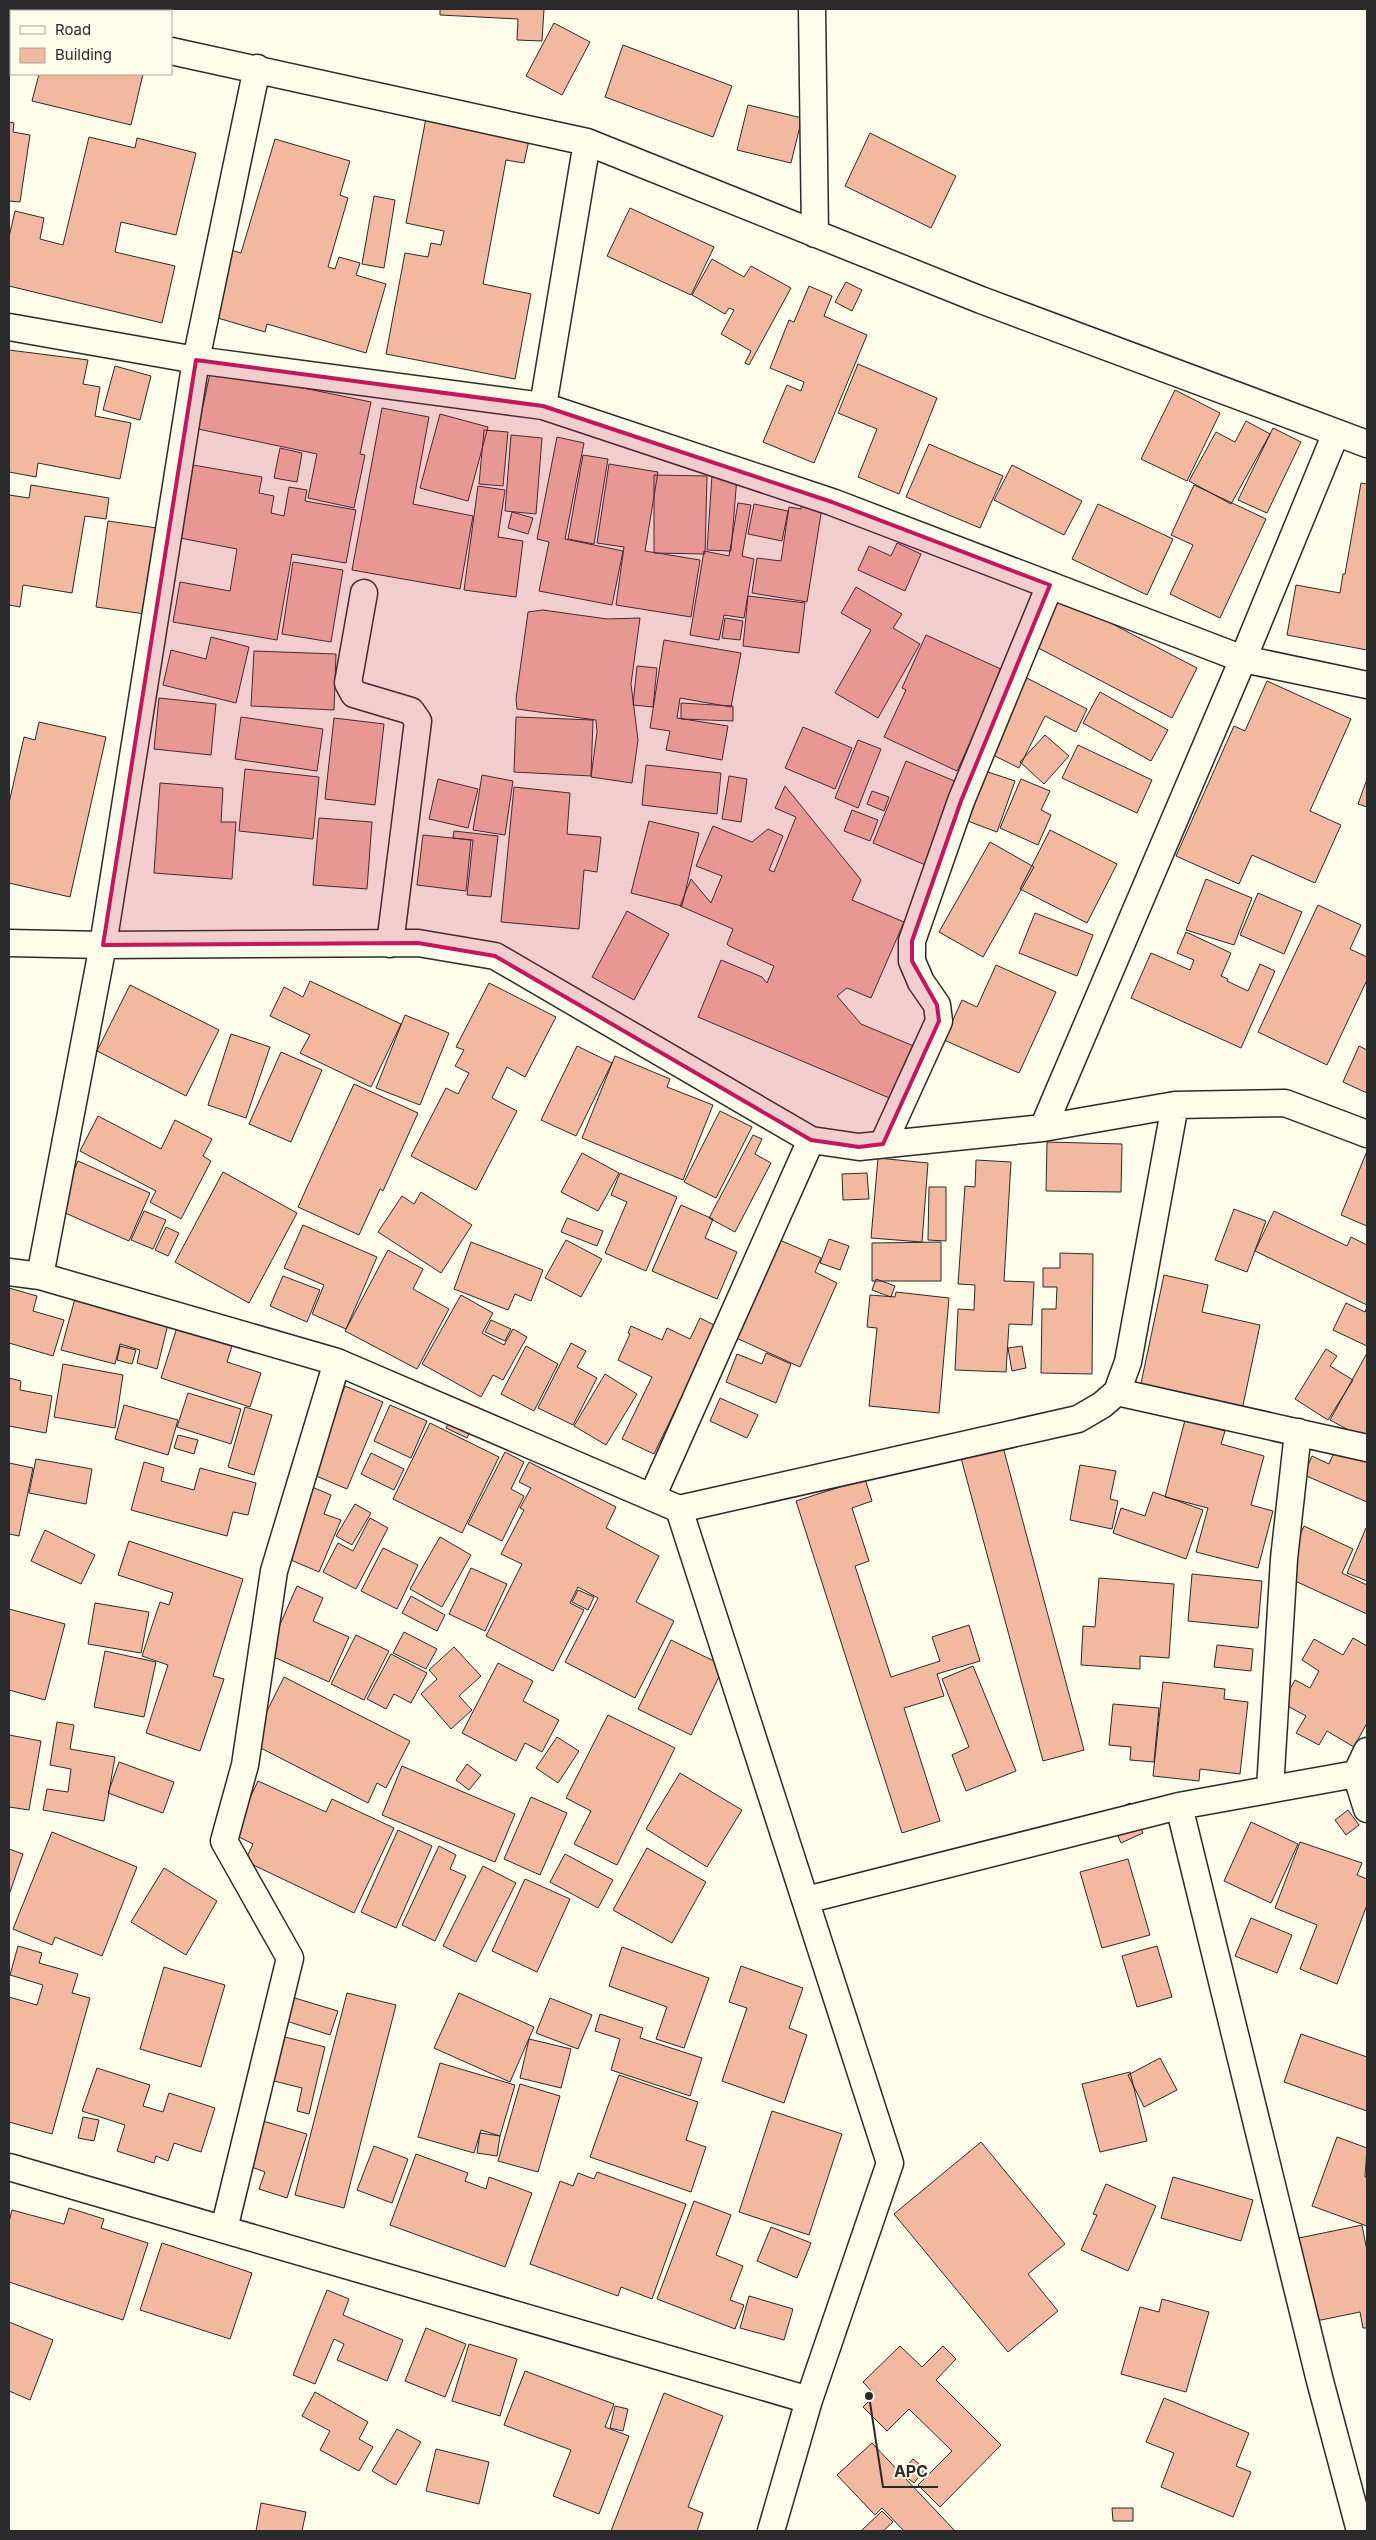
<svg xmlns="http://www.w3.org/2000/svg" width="1376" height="2540" font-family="Inter,sans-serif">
	<rect width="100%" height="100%" fill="#fdfbea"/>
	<path fill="#f2b8a0" stroke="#2b2b2b" d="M440 9H544L542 41 517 40 518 19 440 15Z
		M554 23 590 42 562 95 526 76Z
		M623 45 732 86 713 137 605 97Z
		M39 74H143L131 125 32 101Z
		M748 105 802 118 791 163 737 150Z
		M426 118 529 140 524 163 506 160 483 284 531 294 515 379 386 354 405 253 428 257 431 243 441 245 444 231 406 223Z
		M9 122 14 123 13 132 30 135 20 202 9 201Z
		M870 133 956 176 931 228 845 186Z
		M89 137 135 148 137 138 196 153 176 235 121 222 115 252 175 266 162 323 9 286V237L15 211 44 218 40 239 63 245Z
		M275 139 350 161 340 195 348 198 328 267 335 269 339 257 360 263 356 275 386 284 366 353 267 324 265 332 211 316 231 250 241 253Z
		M374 196 395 200 384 268 362 264Z
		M630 208 714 247 691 295 607 256Z
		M712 259 744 277 751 266 791 288 749 365 745 363 751 351 721 334 734 310 729 308 725 314 692 295Z
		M846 282 862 290 852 311 835 302Z
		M809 286 832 296 824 316 867 335 814 463 763 442 787 385 801 391 804 382 770 368 789 320 794 322Z
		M9 350 88 360 83 384 100 387 95 416 131 423 120 479 38 463 36 477 9 472Z
		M858 364 937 398 899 494 858 477 877 429 838 413Z
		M115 366 151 376 140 420 103 410Z
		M211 369 371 402 360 454 365 455 354 508 308 498 317 454 198 429Z
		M1175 390 1220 413 1187 481 1141 459Z
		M382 408 429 417 413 504 473 516 460 589 352 570Z
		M440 414 488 427 468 501 420 488Z
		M1246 421 1270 434 1231 504 1189 481 1216 432 1235 442Z
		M1273 428 1301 442 1267 513 1238 500Z
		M484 430 508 432 503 486 479 484Z
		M511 435 542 438 536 514 505 511Z
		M557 437 584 443 565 539 623 551 612 605 539 591 549 542 537 539Z
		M929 444 1003 476 980 528 906 497Z
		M280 448 302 453 297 482 274 478Z
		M583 455 608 459 594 544 568 539Z
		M609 464 658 472 645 551 700 560 691 617 616 605 624 547 597 543Z
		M193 465 262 477 259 493 274 496 271 513 284 516 289 487 307 490 305 501 356 510 346 563 292 554 277 640 173 622 180 582 230 591 237 549 180 538Z
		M1012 465 1082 501 1064 535 994 500Z
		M654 475 707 476 705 554 654 553Z
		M712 475 737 477 731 551 707 550Z
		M1361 483 1367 484V650L1287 635 1296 585 1340 593 1343 574H1345Z
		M31 485 109 498 106 519 85 516 72 593 23 585 20 607 9 605V495L29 498Z
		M1194 485 1266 519 1220 618 1170 594 1193 545 1171 535Z
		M478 486 505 490 498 537 523 541 516 597 464 590Z
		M804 491 824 495 807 602 752 593 757 558 781 561 789 507 801 509Z
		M738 503 751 505 742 556 754 559 744 618 724 615 719 640 690 635 704 551 729 556Z
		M754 504 788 511 782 541 748 534Z
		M1098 504 1173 539 1147 595 1072 559Z
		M512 512 533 518 528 534 508 528Z
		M108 521 164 529 152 615 96 607Z
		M897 543 921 554 905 591 858 570 869 546 891 556Z
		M293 562 343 570 331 642 282 634Z
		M856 587 902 614 893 628 920 644 878 718 835 693 871 630 841 613Z
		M1051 592 1197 668 1172 718 1025 641Z
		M748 596 805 603 799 653 743 646Z
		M543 610 607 619 640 618 631 684 638 740 632 783 591 777 597 732 596 720 517 709 516 699 528 612Z
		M725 618 743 621 740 640 722 638Z
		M926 635 1003 670 957 771 884 737 906 690 902 688Z
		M211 637 249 647 236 703 163 685 171 650 206 659Z
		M664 640 741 653 731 707 680 698 677 718 728 726 722 760 666 750 670 731 650 728Z
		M254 651 336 654 334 710 251 706Z
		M637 666 657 668 653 707 633 705Z
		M1021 675 1087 709 1076 732 1045 716 1019 768 983 750Z
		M1267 681 1351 719 1310 811 1341 825 1315 883 1252 855 1239 884 1176 856 1234 726 1245 731Z
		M1100 692 1168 730 1151 761 1083 723Z
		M159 698 216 704 211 755 154 749Z
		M681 703 733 706V721L681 719Z
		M241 717 323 729 317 771 235 759Z
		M516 717 593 720 591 776 514 772Z
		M334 718 384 724 375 805 325 799Z
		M39 722 106 737 70 897 9 883V803L24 737 35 740Z
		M803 727 852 748 835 789 785 768Z
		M1045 735 1069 756 1044 784 1020 762Z
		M858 740 881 749 858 808 835 798Z
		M1078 745 1152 780 1137 813 1062 778Z
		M906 761 962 784 928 866 873 843Z
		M646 765 721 773 717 814 642 805Z
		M245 769 319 777 313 839 239 831Z
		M982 770 1015 781 997 832 965 820Z
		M482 775 513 781 505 835 473 830Z
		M729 776 747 779 741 822 722 819Z
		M438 779 478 789 468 828 429 819Z
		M1021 779 1050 791 1041 810 1051 815 1038 845 1000 828Z
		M1367 779V807L1358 804Z
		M160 783 223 788 221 822H236L232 879 154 873Z
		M785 786 861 880 852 900 904 922 871 998 847 988 837 996 861 1024 916 1047 894 1100 698 1017 721 960 762 977 767 983 774 966 729 946 727 944 733 929 680 906 691 879 711 903 722 876 696 866 713 826 752 842 768 829 783 836 769 870 774 872 796 817 775 808Z
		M514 787 570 793 567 834 601 837 597 872 584 870 579 929 501 922Z
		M872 791 889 797 884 811 867 804Z
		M852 810 878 820 870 841 844 831Z
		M319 818 372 822 367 889 313 885Z
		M649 821 699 833 682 906 631 893Z
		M1050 830 1117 864 1087 923 1020 889Z
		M454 831 498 836 491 897 467 895 473 840 453 838Z
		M423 835 471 840 466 891 417 885Z
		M990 842 1034 867 983 957 939 932Z
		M1206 879 1252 898 1234 945 1186 930Z
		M1258 893 1302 912 1284 954 1240 935Z
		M1318 905 1361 925 1350 949 1367 957V980L1327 1065 1258 1032Z
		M627 911 669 934 634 1000 592 977Z
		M1035 913 1093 935 1077 976 1019 953Z
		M1186 932 1231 953 1221 976 1228 979 1227 981 1248 991 1260 964 1275 971 1241 1048 1131 998 1151 953 1190 970 1194 960 1177 953Z
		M996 965 1056 992 1019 1073 944 1040 962 1000 977 1007Z
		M310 981 401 1024 371 1087 300 1053 310 1035 270 1016 284 987 303 997Z
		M489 983 556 1017 525 1077 507 1067 492 1098 517 1111 476 1190 411 1156 446 1088 458 1094 469 1073 455 1066 464 1050 456 1047Z
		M130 985 219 1030 186 1096 97 1051Z
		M405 1015 449 1033 420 1105 376 1088Z
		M231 1034 270 1047 246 1118 208 1105Z
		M577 1046 612 1063 576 1136 541 1120Z
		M1359 1046 1367 1050V1093L1343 1082Z
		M281 1052 322 1070 291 1142 249 1124Z
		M615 1056 670 1079 667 1087 713 1105 683 1180 582 1138Z
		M354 1084 418 1113 383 1191 380 1189 359 1235 298 1207Z
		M720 1111 752 1127 716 1198 684 1182Z
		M98 1116 161 1149 175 1120 212 1139 203 1156 211 1161 181 1219 150 1202 156 1191 80 1151Z
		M753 1135 762 1139 755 1154 771 1163 735 1232 709 1218Z
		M1047 1142 1122 1144 1121 1192 1046 1191Z
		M1367 1151V1226L1341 1215Z
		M582 1153 619 1173 598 1211 561 1192Z
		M878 1158 928 1163 922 1242 871 1238Z
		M976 1160 1011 1162 1004 1281 1034 1282 1032 1325 1009 1324 1006 1372 955 1370 958 1309 974 1310 975 1285 958 1284 965 1186 975 1187Z
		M78 1161 150 1193 129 1241 56 1209Z
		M223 1172 297 1213 249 1303 175 1262Z
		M620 1173 677 1197 646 1271 605 1253 627 1202 611 1195Z
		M867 1173 869 1199 843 1200 842 1174Z
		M929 1187H946V1241L928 1240Z
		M421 1192 472 1225 441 1273 378 1232 402 1196 414 1204Z
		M681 1205 713 1219 705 1238 737 1252 717 1299 652 1271Z
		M1234 1209 1266 1221 1247 1272 1215 1260Z
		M144 1211 166 1220 153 1249 131 1240Z
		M1274 1211 1347 1246 1351 1237 1367 1245V1305L1255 1251Z
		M567 1218 603 1231 597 1246 561 1232Z
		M303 1225 377 1257 346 1329 312 1314 324 1285 284 1268Z
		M166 1227 179 1233 168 1256 155 1250Z
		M775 1238 821 1258 815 1272 837 1283 800 1367 732 1336Z
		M829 1239 849 1246 840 1270 820 1263Z
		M566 1240 602 1259 581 1297 545 1278Z
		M471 1242 543 1270 531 1301 515 1294 508 1310 454 1289Z
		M941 1242V1281H872V1243Z
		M388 1250 423 1269 413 1289 449 1309 417 1369 345 1331Z
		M1060 1253 1093 1254 1092 1374 1041 1373 1042 1309H1056L1057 1287H1043V1268H1060Z
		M1164 1275 1208 1285 1202 1312 1260 1325 1242 1410 1140 1388Z
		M283 1276 320 1290 307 1322 270 1306Z
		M876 1279 895 1286 891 1297 872 1290Z
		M9 1288 37 1296 33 1311 64 1320 53 1356 9 1343Z
		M77 1291 170 1316 157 1369 137 1363 140 1350 120 1344 115 1364 61 1350Z
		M896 1292 949 1298 939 1413 869 1406 877 1328 867 1327 870 1295 895 1297Z
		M461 1295 493 1313 482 1333 504 1345 513 1329 527 1337 503 1380 493 1375 481 1397 422 1364Z
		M1346 1303 1365 1312 1367 1307V1346L1333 1330Z
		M180 1318 235 1336 227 1362 261 1373 250 1407 161 1378Z
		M700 1318 716 1326 654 1454 622 1439 652 1377 618 1360 630 1334 628 1333 631 1326 662 1340 667 1328 690 1339Z
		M491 1320 511 1329 505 1341 485 1332Z
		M571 1343 586 1351 577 1367 597 1378 573 1425 538 1408Z
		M120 1346 136 1350 132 1364 117 1360Z
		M526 1346 558 1364 534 1411 501 1394Z
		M1022 1346 1026 1368 1012 1371 1008 1348Z
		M1326 1349 1337 1356 1330 1366 1353 1380 1328 1420 1295 1399Z
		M766 1353 791 1364 776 1403 726 1382 737 1354 762 1364Z
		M1367 1353V1440L1330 1420Z
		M63 1364 123 1375 115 1428 54 1417Z
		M605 1374 637 1394 606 1445 574 1426Z
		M9 1378 21 1381 20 1390 52 1396 46 1433 9 1426Z
		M345 1386 383 1402 347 1489 309 1473Z
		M188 1393 241 1409 231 1444 177 1427Z
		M720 1398 758 1415 747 1438 710 1421Z
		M124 1405 178 1420 168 1455 115 1439Z
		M390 1405 427 1421 411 1458 374 1441Z
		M245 1407 272 1415 254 1475 228 1467Z
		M452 1415 473 1425 467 1438 446 1428Z
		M1185 1420 1225 1431 1221 1444 1264 1456 1251 1505 1273 1511 1258 1568 1196 1552 1208 1508 1165 1497Z
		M430 1423 499 1457 462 1533 393 1499Z
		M178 1435 198 1440 194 1454 174 1448Z
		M1339 1441 1367 1453V1502L1304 1475 1312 1456 1329 1464Z
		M1003 1447 1084 1750 1043 1761 961 1458Z
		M505 1452 524 1462 511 1489 524 1496 502 1541 468 1524Z
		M371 1453 404 1469 394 1490 361 1474Z
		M36 1459 92 1469 86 1504 29 1493Z
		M144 1462 164 1468 161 1481 194 1490 200 1468 256 1483 248 1515 233 1512 227 1536 131 1510Z
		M529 1462 616 1507 606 1528 659 1556 636 1602 674 1621 635 1698 565 1662 598 1598 578 1587 570 1603 584 1610 553 1671 486 1636 522 1564 501 1554 524 1510 520 1508 531 1488 519 1482Z
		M9 1463 33 1468 19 1536 9 1534Z
		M1080 1465 1116 1471 1110 1499 1118 1501 1112 1529 1070 1520Z
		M865 1479 872 1501 852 1508 869 1561 855 1566 891 1677 940 1661 932 1637 969 1625 980 1661 937 1674 944 1696 904 1708 940 1821 902 1833 796 1501Z
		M312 1487 331 1495 324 1514 341 1520 319 1572 279 1555Z
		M1153 1492 1203 1510 1186 1559 1113 1533 1121 1508 1145 1516Z
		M355 1504 371 1513 352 1545 336 1536Z
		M370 1518 388 1528 356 1589 323 1572 338 1543 353 1551Z
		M1304 1526 1353 1549 1342 1573 1367 1585V1614L1282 1575Z
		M1366 1528H1367V1581L1347 1573Z
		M45 1530 95 1555 81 1584 31 1561Z
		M440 1537 471 1555 442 1607 410 1589Z
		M129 1541 243 1579 213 1676 224 1679 200 1751 146 1733 168 1665 142 1656 160 1602 169 1605 173 1593 118 1575Z
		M383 1548 418 1565 397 1609 361 1591Z
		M471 1568 507 1584 485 1631 449 1614Z
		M1192 1574 1262 1581 1258 1628 1188 1621Z
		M1099 1578 1174 1584 1169 1658 1140 1656V1669L1081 1665 1083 1626 1095 1627Z
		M297 1586 323 1598 313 1621 349 1637 329 1682 267 1654Z
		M578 1590 594 1597 588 1610 572 1602Z
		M411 1596 445 1615 437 1631 402 1613Z
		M95 1603 149 1612 141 1653 88 1644Z
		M9 1609 65 1624 45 1700 9 1690Z
		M404 1632 437 1649 426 1669 393 1653Z
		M356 1635 389 1651 364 1700 331 1684Z
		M1353 1638 1367 1646V1723L1354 1747 1327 1731 1319 1745 1296 1733 1306 1716 1282 1703 1295 1680 1310 1688 1319 1671 1302 1660 1314 1639 1343 1655Z
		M671 1640 724 1666 691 1735 638 1709Z
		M1217 1645 1253 1649 1251 1671 1214 1667Z
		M454 1647 481 1676 459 1696 472 1710 451 1729 421 1694 437 1679 429 1670Z
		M105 1651 156 1662 144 1717 94 1707Z
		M391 1654 427 1673 411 1703 394 1694 386 1709 367 1699Z
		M498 1663 533 1681 523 1701 559 1720 542 1752 525 1743 516 1761 462 1733Z
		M973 1666 1016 1771 966 1791 952 1755 969 1747 942 1679Z
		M284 1677 410 1741 386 1788 377 1783 368 1803 251 1743Z
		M1163 1682 1225 1689 1224 1699 1248 1702 1240 1774 1200 1769 1199 1781 1153 1776Z
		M1113 1704 1159 1708 1154 1762 1130 1760 1131 1747 1109 1745Z
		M608 1715 675 1748 617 1865 574 1844 591 1811 566 1798Z
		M57 1722 74 1725 70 1749 115 1757 104 1821 43 1810 47 1789 68 1792 71 1769 50 1765Z
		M9 1735 41 1741 29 1810 9 1807Z
		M557 1737 579 1751 558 1783 536 1768Z
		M119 1762 174 1782 163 1813 108 1793Z
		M467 1764 481 1775 469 1790 456 1780Z
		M402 1766 515 1814 495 1862 382 1815Z
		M680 1773 742 1810 707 1867 646 1829Z
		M258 1781 326 1812 332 1799 394 1828 354 1913 245 1861 253 1844 233 1834Z
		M531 1797 567 1813 540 1875 504 1859Z
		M1130 1803 1143 1833 1121 1843 1108 1813Z
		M1348 1810 1359 1825 1346 1835 1335 1820Z
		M1251 1822 1298 1844 1271 1903 1224 1881Z
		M398 1830 432 1846 396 1928 361 1912Z
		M52 1832 137 1867 102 1956 55 1937 52 1945 13 1929Z
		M1300 1842 1362 1863 1357 1875 1367 1879V1905L1337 1984 1300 1969 1317 1925 1275 1908Z
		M439 1846 456 1855 450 1869 466 1876 435 1941 402 1925Z
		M647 1848 706 1882 672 1943 613 1910Z
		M9 1849 23 1854 9 1895Z
		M565 1854 613 1880 598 1908 550 1882Z
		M1128 1859 1150 1935 1102 1948 1080 1872Z
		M483 1866 516 1883 476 1962 443 1946Z
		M164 1868 217 1901 186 1955 131 1922Z
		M525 1879 570 1899 537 1972 492 1951Z
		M1251 1918 1292 1935 1277 1973 1235 1956Z
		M18 1946 42 1953 39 1963 78 1974 72 1993 90 1998 52 2134 9 2122V1997L37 2005 43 1985 10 1975Z
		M1157 1946 1172 1997 1137 2007 1122 1956Z
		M622 1947 709 1978 684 2048 656 2039 667 2007 609 1986Z
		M741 1966 803 1988 789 2028 807 2035 784 2103 722 2081 747 2008 729 2002Z
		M164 1967 225 1985 201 2067 140 2049Z
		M347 1993 396 2005 344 2208 295 2195Z
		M459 1993 534 2027 510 2082 434 2048Z
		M288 1996 338 2011 330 2035 280 2019Z
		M550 1998 592 2015 578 2049 536 2033Z
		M600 2014 643 2028 640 2038 702 2058 690 2096 611 2070 620 2039 595 2031Z
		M1301 2034 1367 2057V2111L1284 2082Z
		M281 2036 325 2047 309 2114 297 2111 302 2088 270 2080Z
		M529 2039 571 2049 561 2088 520 2078Z
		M1160 2058 1177 2090 1144 2107 1128 2075Z
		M440 2063 515 2085 500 2136 481 2130 474 2153 418 2137Z
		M97 2068 150 2085 143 2106 163 2112 169 2093 215 2108 201 2152 174 2143 168 2161 156 2156 154 2163 117 2151 125 2125 82 2111Z
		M1130 2072 1147 2141 1100 2152 1082 2084Z
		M619 2075 698 2102 686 2140 706 2147 691 2192 590 2157Z
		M520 2084 560 2096 538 2172 498 2161Z
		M772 2111 842 2134 809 2235 739 2212Z
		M83 2117 99 2120 94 2141 78 2138Z
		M263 2121 307 2134 287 2198 259 2189 265 2172 249 2166Z
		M480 2133 500 2136 497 2156 477 2153Z
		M1337 2137 1367 2148 1365 2177H1367V2226L1312 2206Z
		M981 2142 1065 2244 1028 2274 1058 2311 1008 2352 894 2214Z
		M374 2146 408 2159 392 2203 357 2190Z
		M416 2154 468 2173 465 2181 486 2189 489 2177 532 2193 505 2267 390 2225Z
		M597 2172 686 2204 652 2299 621 2287 618 2296 530 2264 560 2181 573 2186 578 2173 594 2179Z
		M1173 2177 1253 2200 1241 2241 1161 2218Z
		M1106 2184 1156 2206 1128 2271 1081 2250 1097 2215 1093 2214Z
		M694 2201 731 2215 716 2255 743 2266 730 2300 744 2305 735 2329 657 2299Z
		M69 2208 104 2219 101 2228 148 2243 123 2320 9 2282V2222L12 2210 64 2224Z
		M1362 2225 1367 2251V2328H1363L1360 2312 1316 2321 1299 2238Z
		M771 2227 811 2243 797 2278 757 2261Z
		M162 2243 252 2273 230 2339 140 2310Z
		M327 2290 349 2299 343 2315 403 2340 387 2381 337 2360 344 2344 334 2339 315 2384 293 2375Z
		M749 2296 793 2309 784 2340 740 2328Z
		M1162 2299 1209 2312 1186 2392 1121 2374 1140 2307 1159 2312Z
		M9 2322 53 2340 30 2400 9 2391Z
		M426 2328 466 2344 445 2397 405 2381Z
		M469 2344 517 2359 500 2416 452 2401Z
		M900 2346 922 2367 943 2346 956 2359 936 2380 1001 2445 940 2507 918 2485 952 2451 909 2409 887 2431 863 2407 875 2395 863 2382Z
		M525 2371 614 2404 605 2427 629 2436 599 2514 553 2496 571 2450 504 2425Z
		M315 2392 368 2422 359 2439 373 2447 359 2471 320 2450 330 2431 302 2416Z
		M664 2393 723 2416 688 2507 703 2513 697 2531H611Z
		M1164 2398 1249 2433 1236 2466 1251 2472 1233 2517 1161 2487 1174 2453 1146 2442Z
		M615 2406 628 2409 623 2431 610 2428Z
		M397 2429 421 2442 396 2485 372 2471Z
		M872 2443 955 2531H904L882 2508 875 2515 837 2475Z
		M436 2449 489 2462 479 2504 426 2491Z
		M913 2459 925 2469 914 2483 901 2473Z
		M261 2503 306 2512 302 2531H256Z
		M1112 2508H1133V2521H1113Z
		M882 2511 893 2522 883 2531H861Z"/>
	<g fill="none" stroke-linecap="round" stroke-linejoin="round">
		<g stroke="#2b2b2b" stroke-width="29">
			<path id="street" d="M812 9 815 234
				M9 17H11
				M171 51 587 142 981 300 1367 444
				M9 327 196 360 543 406 832 502 1243 659 1367 685
				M543 406 587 142
				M364 593 348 683 354 694 411 711 418 721 390 944
				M9 943 103 945 418 943 495 956 811 1140 859 1147 1043 1128 1175 1105 1285 1103 1367 1134
				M1043 1128 1243 659 1336 433
				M883 1144 939 1021 937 1005 921 982 912 961V941L961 801 1050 585
				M9 1272 40 1276 337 1362 679 1509 1078 1419 1102 1405 1117 1392 1128 1362 1175 1105
				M40 1276 103 945 196 360 257 68
				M1117 1392 1367 1448
				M652 1497 811 1140
				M679 1509 890 2163 809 2400 771 2531
				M1367 1751 1356 1774 1367 1809
				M1270 1789 1284 1559 1298 1432
				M1179 1806 1320 2381 1360 2531
				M806 1900 1179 1806 1367 1772
				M9 2167 809 2400
				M224 2229 290 1958 224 1841 245 1765 274 1571 337 1362"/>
		</g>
		<use href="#street" stroke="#fdfbea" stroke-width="26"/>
	</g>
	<path fill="#c2185b" fill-opacity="0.2" stroke="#c2185b" stroke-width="4" stroke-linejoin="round" d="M196 360 543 406 832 502 1050 585 961 801 912 941V961L937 1005 939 1021 883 1144 859 1147 811 1140 495 956 418 943 103 945Z"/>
	<path fill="none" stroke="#2b2b2b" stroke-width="2" d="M869 2396L883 2487H938"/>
	<circle fill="#2b2b2b" stroke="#fdfbea" stroke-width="2" cx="869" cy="2396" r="5"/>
	<g font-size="16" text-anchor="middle" font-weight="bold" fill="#2b2b2b" stroke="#fdfbea" stroke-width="4" stroke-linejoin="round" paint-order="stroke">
		<text x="911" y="2477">APC</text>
	</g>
	<rect width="1376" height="2540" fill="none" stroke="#2b2b2b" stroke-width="20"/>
	<rect x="10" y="10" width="162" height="65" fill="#fdfbea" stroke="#a9a89e"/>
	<rect x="20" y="26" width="25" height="8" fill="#fdfbea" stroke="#a9a89e"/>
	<text x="55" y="35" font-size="15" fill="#2b2b2b">Road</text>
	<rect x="20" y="48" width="25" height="15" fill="#f2b8a0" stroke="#a9a89e"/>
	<text x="55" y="60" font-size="15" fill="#2b2b2b">Building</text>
</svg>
